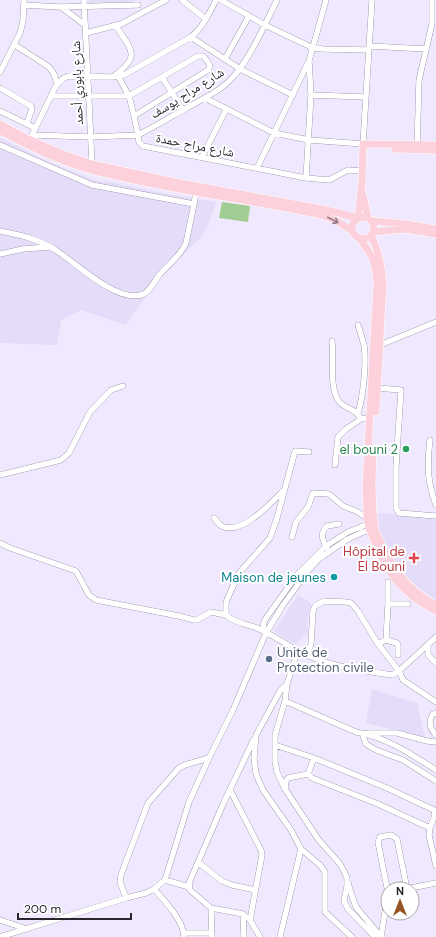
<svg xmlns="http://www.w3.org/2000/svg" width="436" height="937" font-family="'DM Sans','Noto Naskh Arabic',sans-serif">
	<rect width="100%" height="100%" fill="#efe8fe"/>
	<path fill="#e5dcf9" d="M89 0H134V4L89 5Z
		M0 138 51 163 97 181 110 182 156 192 216 202 208 225 203 235 156 282 126 325 81 310 61 320 57 345 0 343Z
		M377 513 430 517 436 519V600L413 585 395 563 381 534 378 524Z
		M298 595 311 603 307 621 308 632 296 644 274 631Z
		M372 689 417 703 425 738 366 723Z"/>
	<path fill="#a0ce92" d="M222 202 250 206 248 222 219 218Z"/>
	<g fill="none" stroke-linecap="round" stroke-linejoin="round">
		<g stroke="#797387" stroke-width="6">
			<path id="minor" d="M84 0 92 164
				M182 0 206 19
				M221 0 265 25 313 48 323 49 369 50
				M24 5 60 7 138 5
				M61 7 85 25
				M86 33 121 24 166 0
				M191 37 240 69 293 95
				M15 45 49 67 54 74 57 84
				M369 46 426 49
				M225 59 249 16
				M0 72 20 33 23 21 24 0
				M114 76C141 56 132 51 116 26
				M118 76 129 96 134 116 138 135C154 127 169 118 185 109 202 99 221 91 233 77 251 57 265 24 277 0
				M162 77 183 110
				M0 88 31 106 32 109 27 123
				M311 95 365 97
				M51 96C55 87 58 80 68 76L113 77 124 75 191 37C203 27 209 14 216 0
				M205 98 274 133 309 140 363 144 372 0
				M0 111 35 128
				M32 135 51 96H129L198 56H203C207 61 212 65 208 70L134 116
				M28 139 32 135 90 137 138 135 139 142 143 146 306 178 329 180 348 170 362 171
				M0 145 92 185 194 204 186 243C181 255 170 263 161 273 155 279 150 293 141 295 116 302 77 264 57 251 40 239 20 235 0 231
				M417 149 419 80 432 24V0
				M202 157 226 110
				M257 168 308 63
				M306 178 311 95 309 61 326 0
				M194 204 196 192
				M0 254 23 249 49 247
				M358 325C360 331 362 338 364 345 367 362 363 397 358 413
				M332 341C334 358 329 385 338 400 343 409 355 407 361 419
				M380 345 436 322
				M377 388 401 390 396 467V508L399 513 436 516
				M430 440C427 464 427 482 436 505
				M335 465 338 437 346 429 361 419 370 418
				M0 475 61 460 69 453 90 412 111 390 123 386
				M214 518C216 520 218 523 220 525 240 538 272 502 284 490
				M292 537 296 522 308 507 313 493 329 494 343 506 356 511 367 518
				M0 543 10 548 76 571 89 595 96 600 179 616 194 620H197L211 612 226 615
				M327 548C322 540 320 533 327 526L339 524
				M388 604H408
				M263 631 264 621 297 575 326 546 348 532 368 524
				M436 637 399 671 403 680 436 702
				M386 640 397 643 398 645V655
				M378 644 386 640 388 604V582
				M428 645V655L436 663
				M298 650 287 684 280 691 256 735 254 758 256 774 263 790 291 830 301 849 320 865 325 872V912L352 937
				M307 655 311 644 313 611 315 606 324 601 346 602 351 603 358 611 378 644 399 671 392 675C364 671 334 667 309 656 291 648 275 636 257 628 247 624 234 623 226 615V602L239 573 270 538 277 518 295 451 309 452
				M285 701 287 684
				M436 713 433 714C428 721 430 729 436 735
				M364 733 363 736 366 744 376 750 403 760 436 781
				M368 733H397L427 741 436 742
				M254 739 224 802 189 883 190 890 211 908 243 914 250 920 260 937
				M275 745 314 758 387 788 434 810 435 815 430 828 429 835 436 866
				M314 758 308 774 312 778 378 804 430 828
				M285 789 286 781 288 778 308 774
				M230 790 261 850 262 855 250 920
				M199 863 222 881 232 885 256 890
				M165 880 189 887
				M348 883 352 896 356 907 381 937
				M154 889C164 900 184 921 184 937
				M406 889 436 883
				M126 898 120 882 121 875 148 803 179 768 185 765 209 758
				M211 908 212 937
				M243 914 244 937
				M0 920 24 928
				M184 933H212
				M0 937 126 898 146 893 154 889 165 880 189 802 209 758 233 710 266 633 283 605 307 572 319 559 346 540 363 532 369 531
				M280 937 301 849
				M375 937 348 909 344 901 347 886V878L344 871 340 864 318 839 285 789 277 772 275 761V735L285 701 356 732C386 737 411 754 436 770
				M381 937 388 893 378 842 380 837 391 835 397 839 407 889"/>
		</g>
		<g stroke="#fff" stroke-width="8">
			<path id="major" d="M0 124 28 139 63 154 92 164 175 182 327 210 357 218
				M0 131C30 146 62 163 95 171 169 190 246 199 321 215L337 221 352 231
				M395 149 436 150
				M363 195 368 218
				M352 228a11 11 0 1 1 22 0a11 11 0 1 1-22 0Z
				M358 218 362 184 363 144 436 145
				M372 221 407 224 436 229
				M373 232 406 229 436 234
				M371 235C378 250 382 266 383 283L376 412
				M359 238C373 256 375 260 377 283L366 486 367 518 369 529
				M373 449C372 475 371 502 375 528
				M375 530C390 564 403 587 436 605
				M371 533C385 570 399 592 436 611"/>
		</g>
		<use href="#minor" stroke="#fff" stroke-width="5.5"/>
		<use href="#major" stroke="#fdd1db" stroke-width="7"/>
	</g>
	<defs><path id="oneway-shaft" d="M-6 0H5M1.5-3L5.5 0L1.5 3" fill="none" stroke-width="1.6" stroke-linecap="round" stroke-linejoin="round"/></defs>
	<use stroke="#927b84" href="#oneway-shaft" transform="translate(333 220) rotate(27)"/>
	<circle fill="#2e9e5b" stroke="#fff" stroke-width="1.5" cx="406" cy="449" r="4"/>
	<path fill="#e0444e" stroke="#fff" stroke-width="1.5" d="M412 552h4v4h4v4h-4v4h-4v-4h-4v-4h4z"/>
	<circle fill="#0f9aa8" stroke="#fff" stroke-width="1.5" cx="334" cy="577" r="4"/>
	<circle fill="#5c6f8a" stroke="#fff" stroke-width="1.5" cx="269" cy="659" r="4"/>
	<g text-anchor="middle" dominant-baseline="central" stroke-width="4" stroke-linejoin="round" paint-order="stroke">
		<g font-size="13" fill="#28252e" stroke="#fff">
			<text transform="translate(77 83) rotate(-92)">شارع بابوري أحمد</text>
			<text transform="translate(187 93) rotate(-32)">شارع مراح يوسف</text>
			<text transform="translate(195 145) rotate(11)">شارع مراح حمدة</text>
		</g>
		<g font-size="13" fill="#27864d" stroke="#fff" text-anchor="end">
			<text x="398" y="449">el bouni 2</text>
		</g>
		<g font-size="13" fill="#be3a42" stroke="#fff" text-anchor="end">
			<text x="405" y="551">Hôpital de<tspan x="405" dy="15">El Bouni</tspan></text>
		</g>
		<g font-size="13" fill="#0d838f" stroke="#fff" text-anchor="end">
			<text x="326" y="577">Maison de jeunes</text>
		</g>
		<g font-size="13" fill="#4e5e75" stroke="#fff" text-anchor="start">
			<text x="277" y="652">Unité de<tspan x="277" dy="15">Protection civile</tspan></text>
		</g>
	</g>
	<g transform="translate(400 901)"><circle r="19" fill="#ffffff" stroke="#a9a8ab"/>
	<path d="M0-3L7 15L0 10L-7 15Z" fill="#965322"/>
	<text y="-6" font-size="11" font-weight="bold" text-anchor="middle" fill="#28252e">N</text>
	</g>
	<path d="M18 913v6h113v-6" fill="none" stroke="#28252e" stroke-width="2"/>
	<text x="24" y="913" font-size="12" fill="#28252e" stroke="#ffffff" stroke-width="3" paint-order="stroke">200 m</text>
</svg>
